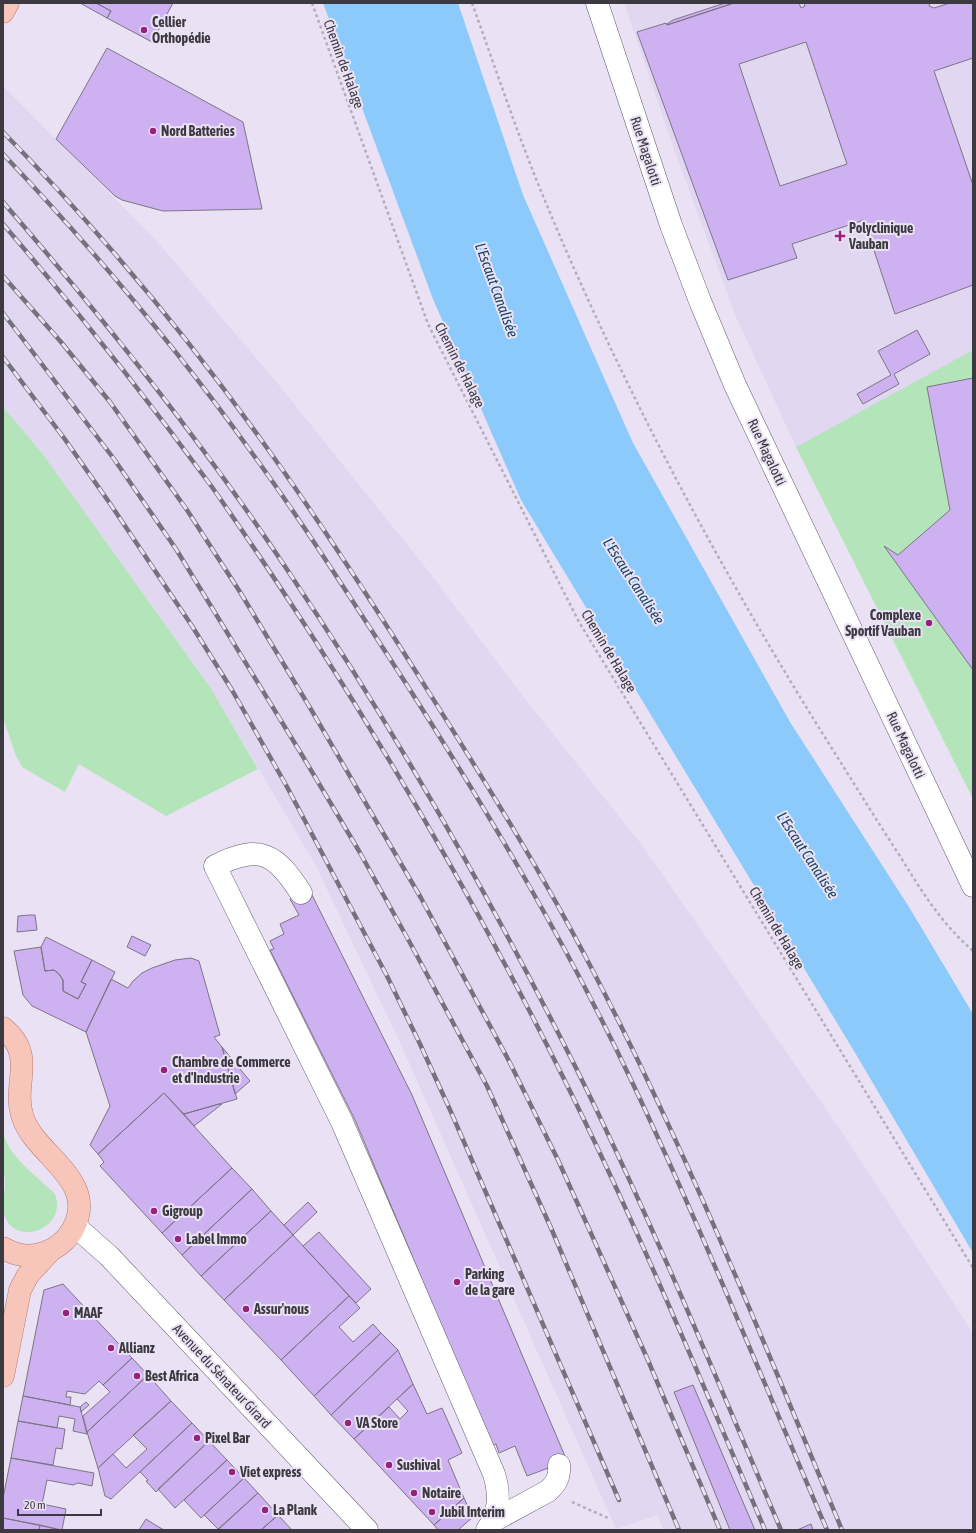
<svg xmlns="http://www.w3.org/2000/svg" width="976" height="1533" font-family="'Asap Condensed',sans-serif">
	<rect width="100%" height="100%" fill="#eae2f4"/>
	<path fill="#e2d7f1" d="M624 3H973V351L796 447 736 317 676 155Z
		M3 86 156 240 278 384 426 568 522 695 642 845 842 1132 973 1333V1530H663L658 1515 616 1529 402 1047 315 864 210 687 42 453 3 407Z"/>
	<path fill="#b4e4ba" d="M973 350V799L796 447Z
		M3 407 42 453 210 687 258 769 166 816 79 764 65 792 22 767 16 756 3 718Z
		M3 1133C9 1153 26 1168 42 1182 46 1187 55 1191 56 1197 65 1231 13 1247 4 1214 1 1205 5 1194 5 1184 5 1177 3 1170 3 1163 3 1153 3 1143 3 1133Z"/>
	<path fill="#8ccafb" d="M323 3H458L523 195 633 443 790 722 909 907 973 1014V1253L854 1051 521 500 433 299Z"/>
	<path fill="#ceb1f1" stroke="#7c7585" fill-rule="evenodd" d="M80 3H96L111 11 107 18Z
		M96 3H173L152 42 107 18 111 11Z
		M725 3H734L667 25V24L673 20Z
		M734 3H799L801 8 805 6 804 3H930L929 6 934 8 950 3H973V58L934 71 973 185V285L895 314 864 220 792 244 797 258 728 280 637 32 666 23 667 25ZM806 42 847 164 780 186 739 64Z
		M107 48 243 122 262 209 163 211 122 200 115 196 56 139Z
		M917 330 930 354 894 374 899 384 863 404 857 394 891 375 878 351Z
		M973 378V670L884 546 898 555 950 510 927 387Z
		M309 889 412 1095 567 1461 527 1476 515 1446 499 1453 496 1444 492 1446 355 1120 270 950 274 949 270 941 284 934 280 924 299 915 290 899Z
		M30 915H35L37 930 17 932 18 916Z
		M132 936 151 945 145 956 127 947Z
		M46 937 92 960 81 982 86 984 78 999 63 991V980L59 974 54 970 45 971 41 947Z
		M41 947 45 971 54 970 59 974 63 980V991L78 999 86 984 81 982 92 960 115 972 86 1032 32 1006 23 995 14 951Z
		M191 958 199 961 220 1035 214 1037 222 1047 237 1099 184 1114 164 1093 98 1154 90 1145 110 1106 86 1032 111 979 128 988 133 981 142 973 152 968 175 960Z
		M222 1047 250 1081 235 1094Z
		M164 1093 232 1168 162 1233 100 1166 104 1162 98 1154Z
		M222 1104 194 1126 184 1114 219 1104Z
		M232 1168 252 1189 182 1255 162 1233Z
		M252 1189 271 1211 201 1276 182 1255Z
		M308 1202 317 1212 293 1235 284 1225Z
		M271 1211 293 1235 224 1300 201 1276Z
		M319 1232 371 1289 356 1303 303 1246Z
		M293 1235 349 1296 281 1360 224 1300Z
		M63 1284 132 1358 103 1385 99 1381 85 1394 67 1391 66 1397H71L70 1405 23 1396 44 1290Z
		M349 1296 360 1308 339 1327 353 1342 373 1324 381 1333 314 1396 281 1360Z
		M381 1333 398 1350 331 1415 314 1396Z
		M398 1350 413 1384 354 1439 331 1415Z
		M132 1358 148 1375 87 1432 83 1416 110 1392 103 1385Z
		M148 1375 171 1401 98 1468 87 1432Z
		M413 1384 427 1414 442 1408 462 1453 448 1460 464 1498 434 1525 354 1439 389 1407 400 1419 408 1411 397 1399Z
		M693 1385 730 1472 755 1530H730L674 1392Z
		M23 1396 80 1407 87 1434 73 1431 75 1419 59 1416 57 1428 18 1421Z
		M171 1401 192 1423 111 1499 105 1496 98 1468 113 1454 126 1468 147 1449 133 1435Z
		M86 1402 89 1405 81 1412 80 1407Z
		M18 1421 65 1429 62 1449 56 1448 53 1465 11 1458Z
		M192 1423 209 1441 156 1492 146 1481 148 1480 140 1472Z
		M209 1441 227 1460 175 1508 158 1489Z
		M11 1458 94 1473 92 1486 78 1483 73 1485 47 1480 42 1504 66 1509 62 1530 3 1518V1498Z
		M227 1460 244 1478 201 1518 184 1500Z
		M244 1478 258 1493 218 1529 204 1515Z
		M258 1493 278 1515 261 1530H218Z
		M464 1498 473 1517 458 1530H438L434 1525Z
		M278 1515 292 1530H261Z
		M3 1518 40 1525 39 1530H3Z
		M146 1519 157 1526 164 1530H139Z
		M811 1524 813 1530H797Z
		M40 1525 56 1529V1530H39Z"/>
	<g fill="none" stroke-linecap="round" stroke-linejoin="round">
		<g stroke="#625b6b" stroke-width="23">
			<path id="minor" d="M597 3 671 225 700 301 735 385 973 886
				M301 893C276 854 260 843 215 866L342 1122 494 1474C500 1494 500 1512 487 1530
				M75 1226 109 1256 367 1530
				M493 1521 548 1491C557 1483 560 1476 559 1465"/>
		</g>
		<g stroke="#b27b71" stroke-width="23">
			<path id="major" d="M3 12 8 3
				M3 1028C38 1056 11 1084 23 1118 36 1156 99 1180 73 1229 67 1240 56 1249 44 1253 30 1258 15 1255 3 1248
				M3 1376 20 1290 28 1275 50 1251"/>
		</g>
		<path stroke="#b3adbb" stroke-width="2.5" stroke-dasharray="3 3" stroke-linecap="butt" d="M312 3 428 324 579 622 973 1268
			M472 3C495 67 517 133 543 196 625 394 728 585 843 766 861 795 879 824 898 853 921 890 940 922 973 951
			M572 1502 608 1518"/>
		<use href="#minor" stroke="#fff" stroke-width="22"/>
		<use href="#major" stroke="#f7c5b9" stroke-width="22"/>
		<g stroke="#76717c" stroke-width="4.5">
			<path id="rail" d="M3 132C97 228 184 332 262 441 317 517 368 596 418 675 479 772 541 870 594 973 688 1153 764 1343 842 1530
				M3 154C92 248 176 347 252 453 306 527 355 605 405 682 488 812 567 944 633 1084 702 1230 763 1381 827 1530
				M3 202C104 319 202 441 288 571 395 730 490 897 576 1068 651 1219 715 1375 781 1530
				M3 224C76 309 146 397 212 487 247 537 281 588 314 639 405 781 488 926 563 1077 637 1225 700 1378 765 1530
				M3 276 61 342 110 402 187 510 240 592 309 706 421 898 509 1061 558 1160 647 1358 720 1530
				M3 313 114 459 176 549 302 755 359 851 409 941 487 1086 551 1228 679 1530
				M3 357 64 438 111 505 192 626 232 690 286 785 387 976 420 1044 451 1112 619 1500"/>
		</g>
		<use href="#rail" stroke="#eae2f4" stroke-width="3" stroke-dasharray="9" stroke-linecap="butt"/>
	</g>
	<g fill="#97227e" stroke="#eae2f4" stroke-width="1.5">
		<circle cx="144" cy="30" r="4"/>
		<circle cx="153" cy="131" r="4"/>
		<path d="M838 230h4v4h4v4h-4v4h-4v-4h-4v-4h4z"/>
		<circle cx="929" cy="623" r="4"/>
		<circle cx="164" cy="1070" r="4"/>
		<circle cx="154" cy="1211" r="4"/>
		<circle cx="178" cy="1239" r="4"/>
		<circle cx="457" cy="1282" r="4"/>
		<circle cx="246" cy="1309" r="4"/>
		<circle cx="66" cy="1313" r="4"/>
		<circle cx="111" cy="1348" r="4"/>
		<circle cx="137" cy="1376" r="4"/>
		<circle cx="348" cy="1423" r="4"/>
		<circle cx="197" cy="1438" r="4"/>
		<circle cx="389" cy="1465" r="4"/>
		<circle cx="232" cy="1472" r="4"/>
		<circle cx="414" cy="1493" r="4"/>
		<circle cx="265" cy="1510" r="4"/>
		<circle cx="432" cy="1512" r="4"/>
	</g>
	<g text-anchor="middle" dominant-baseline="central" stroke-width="4" stroke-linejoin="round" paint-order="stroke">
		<g font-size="14" font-weight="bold" fill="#3c3940" stroke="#eae2f4" text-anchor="start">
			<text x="152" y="22">Cellier<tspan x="152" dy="16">Orthopédie</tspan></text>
			<text x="161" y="131">Nord Batteries</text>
			<text x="849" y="228">Polyclinique<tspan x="849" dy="16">Vauban</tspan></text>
			<text x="921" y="615" text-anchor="end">Complexe<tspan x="921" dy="16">Sportif Vauban</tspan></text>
			<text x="172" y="1062">Chambre de Commerce<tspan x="172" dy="16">et d'Industrie</tspan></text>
			<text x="162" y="1211">Gigroup</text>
			<text x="186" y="1239">Label Immo</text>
			<text x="465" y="1274">Parking<tspan x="465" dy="16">de la gare</tspan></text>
			<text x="254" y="1309">Assur'nous</text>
			<text x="74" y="1313">MAAF</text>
			<text x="119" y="1348">Allianz</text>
			<text x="145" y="1376">Best Africa</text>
			<text x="356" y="1423">VA Store</text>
			<text x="205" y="1438">Pixel Bar</text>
			<text x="397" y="1465">Sushival</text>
			<text x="240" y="1472">Viet express</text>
			<text x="422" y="1493">Notaire</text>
			<text x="273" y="1510">La Plank</text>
			<text x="440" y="1512">Jubil Interim</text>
		</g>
		<g font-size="14" fill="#3c3940" stroke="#eae2f4">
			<text transform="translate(344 64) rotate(70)">Chemin de Halage</text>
			<text transform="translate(646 151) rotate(72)">Rue Magalotti</text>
			<text transform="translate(460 365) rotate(63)">Chemin de Halage</text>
			<text transform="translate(767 452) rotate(65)">Rue Magalotti</text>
			<text transform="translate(609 651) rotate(59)">Chemin de Halage</text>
			<text transform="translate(906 745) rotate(65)">Rue Magalotti</text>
			<text transform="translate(777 928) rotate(59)">Chemin de Halage</text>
			<text transform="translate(222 1376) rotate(47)">Avenue du Sénateur Girard</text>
		</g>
		<g font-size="15" font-style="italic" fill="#184666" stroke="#eae2f4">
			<text transform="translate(497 290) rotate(70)">L'Escaut Canalisée</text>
			<text transform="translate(634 581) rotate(57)">L'Escaut Canalisée</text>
			<text transform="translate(808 855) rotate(57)">L'Escaut Canalisée</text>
		</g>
	</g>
	<rect width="976" height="1533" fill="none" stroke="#3c3940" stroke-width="8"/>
	<path d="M18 1509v6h83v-6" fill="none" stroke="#3c3940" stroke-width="2"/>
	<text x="24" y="1509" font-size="12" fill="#3c3940" stroke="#eae2f4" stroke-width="3" paint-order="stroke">20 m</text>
</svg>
